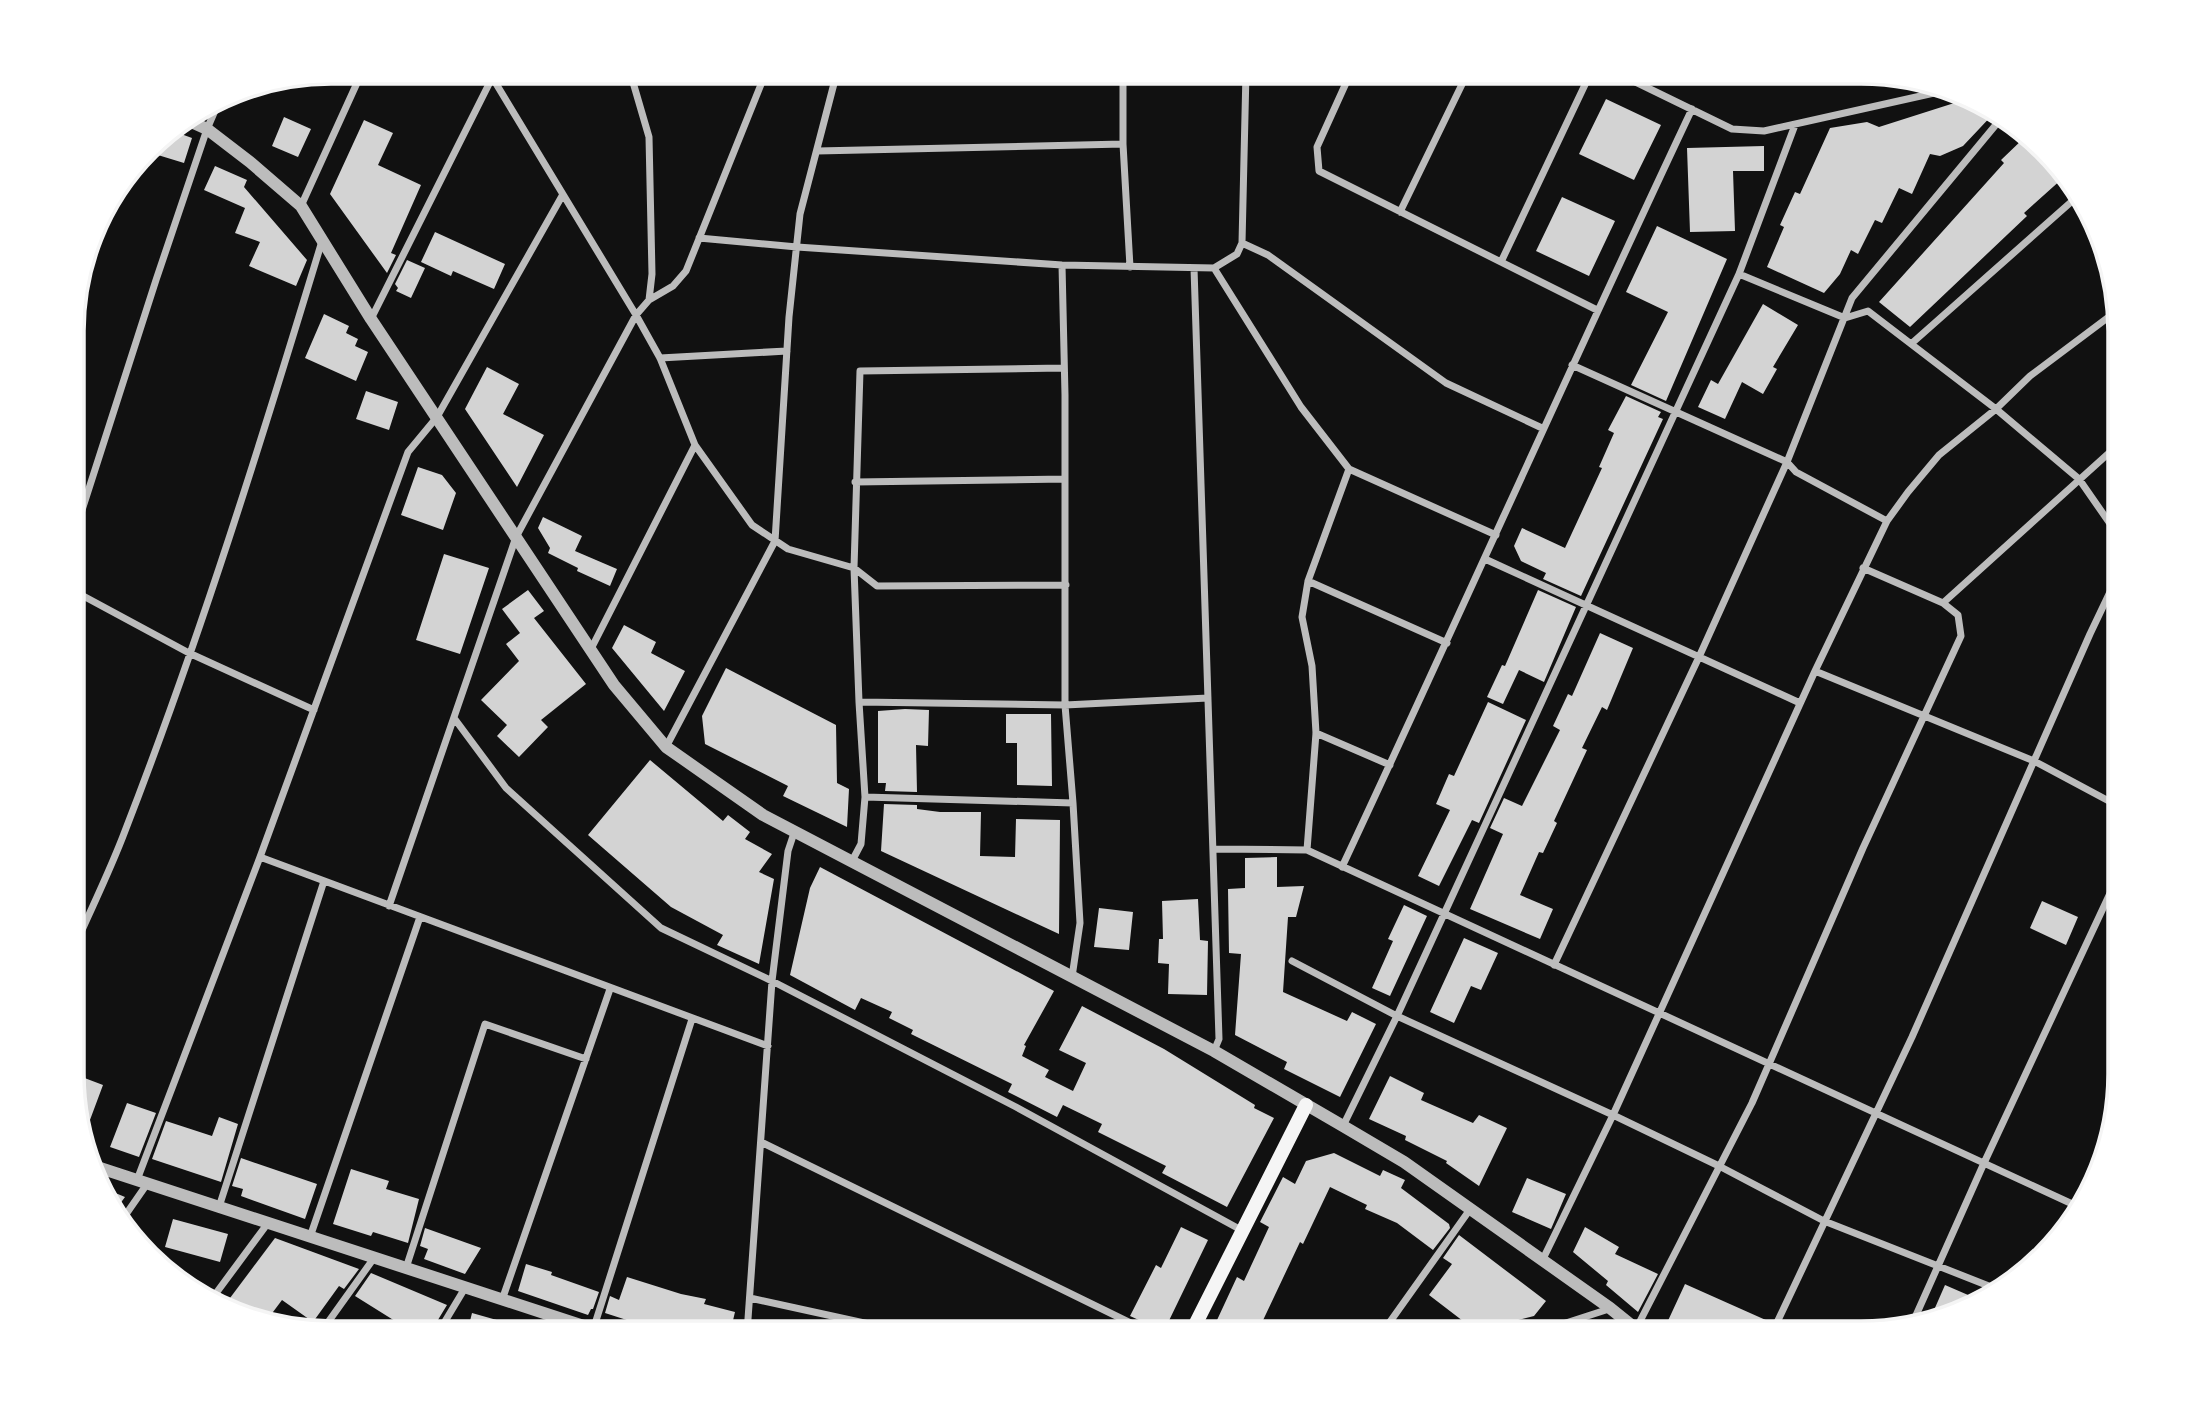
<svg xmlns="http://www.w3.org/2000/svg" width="2192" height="1405" font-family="Commissioner,sans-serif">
	<rect width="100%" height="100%" fill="#111"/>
	<path fill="#d3d3d3" d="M1970 98 1996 111 1963 146 1940 156 1930 154 1912 194 1899 188 1882 223 1875 220 1858 254 1851 250 1840 274 1824 293 1767 267 1784 227 1780 225 1795 192 1800 194 1830 128 1867 122 1879 127Z
		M1606 99 1661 125 1634 180 1579 154Z
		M284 117 311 129 298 157 272 146Z
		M364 120 393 133 378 165 421 185 391 253 396 255 387 273 330 194Z
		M170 130 192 138 184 163 148 152 160 136Z
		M2025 137 2063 178 2024 213 2027 216 1910 327 1879 302 2004 163 2001 160Z
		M1764 146V171H1733L1735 231 1690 232 1687 148Z
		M215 166 247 180 244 187 307 260 296 286 249 266 260 242 235 233 245 208 204 190Z
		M1562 197 1615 221 1589 276 1536 251Z
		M1657 226 1727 259 1666 401 1631 385 1668 312 1626 292Z
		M435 232 505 264 494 289 453 271 451 276 421 262Z
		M407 260 425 268 411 298 396 291 398 288 395 284Z
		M1763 304 1798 325 1773 367 1777 369 1763 394 1742 382 1725 419 1698 407 1711 380 1718 384Z
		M324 314 349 326 346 333 358 339 355 346 368 352 356 381 305 358Z
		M487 367 519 384 503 414 544 435 517 487 465 409Z
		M366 391 398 402 389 430 356 419Z
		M1626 396 1661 412 1658 417 1663 419 1581 596 1543 579 1546 573 1521 561 1514 546 1522 528 1565 548 1602 468 1599 467 1614 433 1608 430Z
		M418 467 442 475 456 493 443 530 401 515Z
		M543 517 582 536 575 551 617 569 610 586 577 571 578 568 548 553 550 548 538 528Z
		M444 554 489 568 460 654 416 640Z
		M528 590 544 611 534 618 586 684 541 720 548 727 519 757 497 736 507 725 481 700 519 661 506 644 520 633 502 609Z
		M1538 590 1576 607 1544 682 1519 670 1503 704 1487 697 1502 665 1505 666Z
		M624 625 656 642 651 653 685 671 664 711 612 648Z
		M1600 633 1633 648 1607 710 1602 707 1582 748 1587 750 1554 821 1557 823 1543 853 1539 852 1520 895 1553 909 1540 939 1470 909 1503 834 1490 828 1504 798 1522 806 1560 730 1553 726 1568 694 1572 696Z
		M726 668 836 725 837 783 849 789 847 827 783 796 788 786 705 744 702 716Z
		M1488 702 1526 720 1479 823 1472 820 1439 886 1418 876 1450 810 1436 804 1449 774 1454 776Z
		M905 709 929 710 928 746 916 745 917 792 885 791 886 783H878V711Z
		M1006 714H1051L1052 786 1017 785V743H1006Z
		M650 760 723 821 728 815 750 832 745 839 772 854 759 872 774 879 759 964 717 945 723 935 671 907 588 835Z
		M884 804 917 805V809L940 812H981L980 856 1015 857 1016 819 1060 820 1059 934 881 851Z
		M1277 857V887L1304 886 1296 917H1288L1283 992 1347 1021 1352 1012 1376 1024 1340 1097 1284 1069 1287 1062 1235 1035 1241 954 1229 953 1228 889 1245 888V858Z
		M820 867 1054 991 1024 1045 1026 1046 1022 1056 1049 1070 1045 1077 1073 1091 1086 1063 1059 1050 1082 1006 1164 1049 1255 1105 1254 1108 1274 1118 1227 1207 1162 1173 1166 1166 1098 1132 1102 1124 1063 1105 1057 1117 1008 1092 1012 1084 911 1034 913 1030 889 1018 892 1012 861 998 855 1010 790 975 810 888Z
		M1198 899 1200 940 1208 941 1207 995 1168 994 1169 964 1158 963 1159 939H1163L1162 901Z
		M2042 901 2078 917 2066 945 2030 928Z
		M1404 905 1427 916 1390 996 1372 988 1393 941 1388 939Z
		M1099 908 1133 912 1129 950 1094 947Z
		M1464 938 1498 953 1481 990 1471 986 1454 1023 1430 1012Z
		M74 1074 103 1085 84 1136 74 1107Z
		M1390 1076 1424 1093 1421 1100 1473 1123 1479 1115 1507 1128 1479 1186 1446 1163 1447 1161 1405 1140 1406 1136 1369 1119Z
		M127 1103 156 1113 139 1157 110 1147Z
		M219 1117 238 1124 221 1182 152 1159 166 1121 212 1136Z
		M1334 1153 1380 1176 1383 1170 1405 1180 1401 1188 1449 1224 1450 1228 1433 1250 1397 1223 1365 1209 1367 1205 1330 1187 1303 1244 1300 1242 1257 1333H1211L1237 1277 1244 1281 1269 1227 1260 1222 1283 1177 1295 1184 1306 1161Z
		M241 1158 317 1184 305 1219 241 1196 243 1189 232 1186Z
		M351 1169 389 1181 386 1189 419 1199 408 1243 373 1232 371 1236 333 1224Z
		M1527 1178 1566 1194 1551 1229 1512 1212Z
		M101 1187 125 1197 114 1212 107 1204Z
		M173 1219 228 1234 220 1262 165 1247Z
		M1181 1227 1208 1240 1163 1333H1157L1154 1327 1130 1316 1156 1265 1161 1268Z
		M1585 1227 1619 1247 1615 1254 1658 1274 1638 1312 1606 1285 1608 1281 1573 1252Z
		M425 1228 481 1248 465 1274 424 1259 428 1249 420 1246Z
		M1459 1235 1546 1301 1534 1316 1476 1331 1429 1295 1452 1264 1443 1258Z
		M275 1238 359 1269 344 1289 339 1286 313 1322 282 1300 264 1324 224 1306Z
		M526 1264 552 1272 551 1275 599 1292 593 1309H591L588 1315 518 1291Z
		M371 1273 447 1305 430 1333 395 1321 355 1296Z
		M627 1277 681 1294 706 1299 704 1304 735 1312 730 1333H667L605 1313 610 1296 619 1300Z
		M1685 1284 1768 1321 1762 1333H1677L1666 1325Z
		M1945 1285 1982 1301 1931 1317Z
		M472 1313 528 1329 527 1333H467Z"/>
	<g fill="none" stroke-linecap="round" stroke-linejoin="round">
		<path stroke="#bcbcbc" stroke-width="7" d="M489 72 636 315 660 358 695 445 752 525 788 549 854 568 877 586 1066 585
			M1123 72V144L1130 267
			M1351 72 1317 147 1319 171 1597 310
			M1615 72 1732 129 1764 131 1952 89
			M817 151 1123 144
			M301 206 362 72
			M1400 212 1468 72
			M699 238 797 247 1062 265 1214 268 1237 254 1242 243 1246 72
			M1242 243 1268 255 1446 383 1542 428
			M1501 262 1591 72
			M1062 265 1065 395V705L1073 803 1080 923 1072 977
			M1194 268 1219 1039 1214 1051
			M1214 268 1301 407 1349 469 1496 535
			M1739 274 1845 318 1868 311 1996 409 2079 479 2120 538
			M649 300 673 286 686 271 766 72
			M371 319 495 72
			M1911 344 2079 195
			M660 358 787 351
			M1572 365 1787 462 1796 472 1887 521
			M855 482 1065 479
			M74 535 156 280 207 129 220 99
			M1485 559 1800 703
			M1308 581 1447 643
			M74 591 189 653 314 710
			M1943 603 2120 443
			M591 649 695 445
			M1815 671 2034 761 2120 807
			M859 702 1065 705 1208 698
			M454 718 506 788 661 928 772 981 1016 1107 1243 1231
			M1316 733 1390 765
			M666 747 775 541 789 317 800 214 837 72
			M865 797 1073 803
			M1214 849 1307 850 2081 1208
			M1307 850 1316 733 1312 666 1302 617 1308 581 1349 469
			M260 857 768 1046
			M852 861 861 844 865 797 859 702 854 568 860 371 1063 368
			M1342 867C1460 615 1573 361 1692 109
			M389 906 516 537 636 315 649 300 652 274 649 137 630 72
			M74 948C91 909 110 871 125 831 200 638 262 439 322 241
			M1292 961 1397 1016 1613 1115 1719 1166 1824 1221 1999 1290
			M1554 965 1699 657 1787 462 1852 298 1999 121
			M1343 1126 1397 1016 1739 274 1795 125
			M761 1142 1151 1333
			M137 1180 260 857 408 452 437 417 562 196
			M219 1207 324 881
			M122 1220 147 1184
			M310 1237 420 917
			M1542 1261 1613 1115 1815 671 1887 521 1908 492 1939 455 1996 409 2030 376 2118 310
			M406 1268 485 1024 586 1059
			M750 1298 910 1333
			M211 1300 268 1223
			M502 1300 610 989
			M1913 1322 1984 1163 2120 872
			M1636 1329 1752 1103 1863 848 1961 636 1958 615 1943 603 1863 568
			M593 1330 692 1019
			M321 1332 374 1258
			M438 1333 465 1288
			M747 1333 772 981 788 851 795 830
			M1382 1333 1471 1208
			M1535 1333 1609 1309
			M1772 1333 1912 1037 2090 634 2120 571"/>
		<path stroke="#bcbcbc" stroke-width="12" d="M187 120 207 129 250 162 301 206 371 319 614 685 666 747 763 815 1214 1051 1343 1126 1404 1162 1610 1308 1641 1333
			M94 1166 605 1333"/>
		<path stroke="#f5f5f5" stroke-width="14" d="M1191 1333 1306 1105"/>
	</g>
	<path d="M0 0H2192V1405H0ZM331 84H1861A247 247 0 0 1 2108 331V1074A247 247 0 0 1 1861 1321H331A247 247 0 0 1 84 1074V331A247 247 0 0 1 331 84Z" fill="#fff" fill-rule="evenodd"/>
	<path fill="none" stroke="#f5f5f5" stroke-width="3.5" d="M331 84H1861A247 247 0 0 1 2108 331V1074A247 247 0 0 1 1861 1321H331A247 247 0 0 1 84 1074V331A247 247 0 0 1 331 84Z"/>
</svg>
